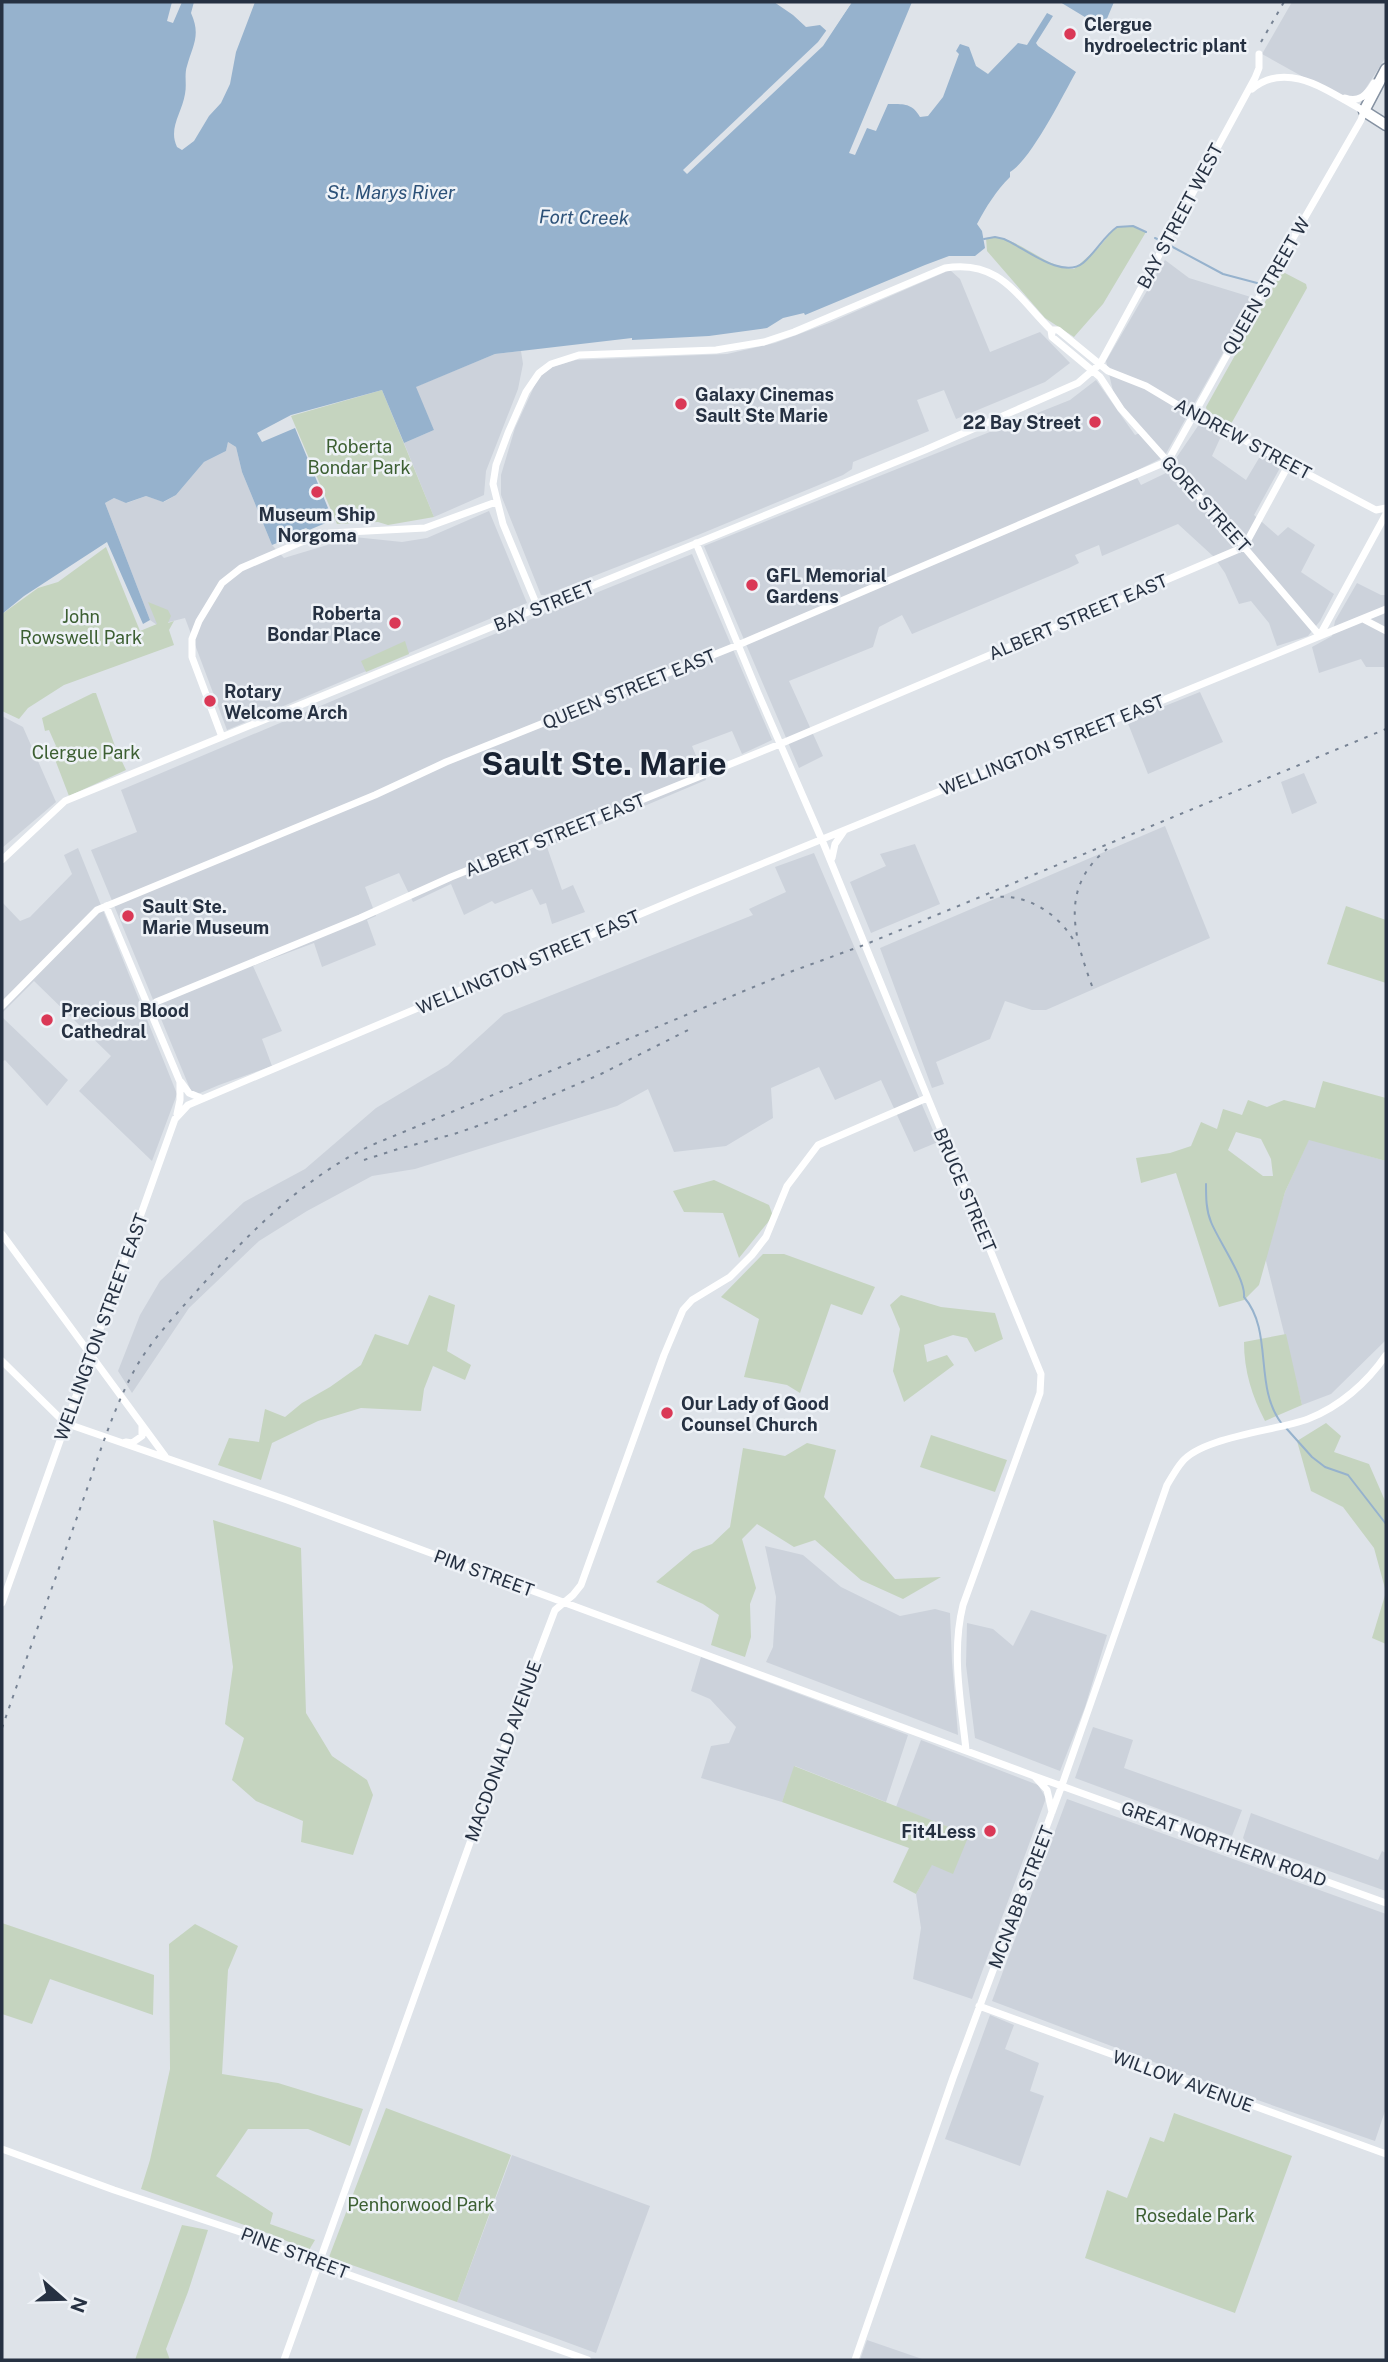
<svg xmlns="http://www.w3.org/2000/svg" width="1388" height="2362" font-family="'Public Sans',sans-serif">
	<rect width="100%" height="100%" fill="#dee3e9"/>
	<path fill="#ccd2db" d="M1292 2H1386V57L1362 94 1353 97 1332 93 1262 54Z
		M1165 260 1189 278 1254 298 1164 457 1134 472 1141 485 1166 473 1200 423 1223 432 1212 456 1246 480 1262 453 1281 466 1254 515 1278 536 1288 527 1315 545 1301 572 1334 594 1320 621 1308 636 1277 646 1269 623 1251 601 1239 604 1225 573 1214 557 1178 524 1102 556 1099 545 1075 555 1079 563 1069 568 912 634 902 615 879 627 873 647 789 681 823 756 799 768 704 546 1070 400 1096 380 1135 435 1144 431 1118 401 1113 391 1106 361Z
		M950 270 960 279 990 352 1040 332 1070 363 1045 382 956 419 944 390 917 400 929 431 853 462 852 469 843 475 686 540 545 595H541L501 495V475L515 428 538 378 552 367 576 360 727 354 775 343 829 323Z
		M521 351 523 364 518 389 486 471 484 495 434 517 404 443 434 430 415 387 495 354Z
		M228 442 236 447 242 472 272 545 284 558 354 537 402 542 427 538 489 511 527 603 227 730 185 618 157 625 150 620 105 503 114 498 127 503 146 496 164 502 176 495 204 462 226 451Z
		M692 554 772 740 742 754 732 731 692 746 706 780 547 847 562 890 573 885 585 912 552 924 546 903 540 905 532 889 495 904 492 901 464 915 451 884 413 902 399 873 365 887 376 916 367 920 376 945 322 967 314 943 253 966 282 1031 262 1039 272 1066 219 1085 193 1096 91 850 137 832 121 790 396 674Z
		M1357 583 1381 595H1386V671L1384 667H1366L1361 659 1319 673 1312 647 1332 636 1335 621Z
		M1200 692 1223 742 1148 774 1127 721Z
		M2 716 23 727 56 802 2 848Z
		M1304 773 1317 803 1292 814 1281 782Z
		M1165 826 1210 938 1046 1010H1032L1005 1001 990 1039 936 1062 944 1084 932 1088 880 948Z
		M915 844 940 904 871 933 850 882 886 866 880 854Z
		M78 848 177 1094 152 1161 79 1091 111 1056 34 981 2 1013V902L20 921 30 917 72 874 64 855Z
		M814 853 938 1142 914 1152 881 1080 835 1100 819 1067 771 1088 773 1118 726 1146 674 1152 648 1089 617 1106 415 1169 372 1176 307 1211 259 1241 189 1308 132 1393 118 1371 140 1315 160 1281 244 1202 305 1169 376 1108 448 1065 504 1014 753 915 749 909 786 892 775 867Z
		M2 1017 68 1080 47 1106 5 1060 2 1062Z
		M1309 1139 1386 1161V1340L1331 1394 1302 1405 1265 1257 1285 1192Z
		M765 1546 803 1555 841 1587 900 1616 935 1609 950 1613 952 1662 958 1735 766 1662 773 1647 776 1597Z
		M1031 1610 1107 1635 1085 1707 1060 1771 975 1738 966 1665 967 1623 993 1629 1013 1646Z
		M701 1657 908 1735 886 1802 795 1766 782 1802 701 1778 711 1746 729 1743 736 1727 710 1699 691 1691Z
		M1093 1727 1133 1740 1124 1768 1242 1810 1232 1836 1075 1778Z
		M921 1740 1038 1785 1046 1798 972 1999 913 1979 921 1928 916 1894 932 1864 969 1835 896 1807Z
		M1067 1799 1386 1914V2108L1375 2141 1220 2087 992 2001Z
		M1251 1813 1378 1860 1382 1851 1386 1853V1891L1246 1842 1243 1838Z
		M990 2015 1014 2025 1005 2049 1039 2063 1030 2091 1044 2096 1020 2166 945 2139Z
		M512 2155 650 2206 596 2353 457 2302Z
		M867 2340 925 2360H860Z"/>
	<path fill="#c5d4bf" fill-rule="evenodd" d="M1133 226 1146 232 1103 304 1074 337 1045 318 987 251 986 238C1015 232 1043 268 1074 269L1100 246 1113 230 1117 227Z
		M1285 273 1306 284 1307 288 1231 424 1207 411 1206 407 1280 275Z
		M382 390 434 517 388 525 378 522 337 524 291 416Z
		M106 547 140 631 157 624 148 602 168 610 171 616 168 623 174 621 169 630 174 645 64 685 28 708 19 719 2 711V614L38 588 58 582Z
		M405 641 409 654 366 672 361 661Z
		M93 693H96L116 749 126 770 69 796 51 749 56 746 49 730 45 731 42 718Z
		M1346 906 1386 920V983L1327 964Z
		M1323 1081 1386 1098V1161L1309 1140 1285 1192 1259 1285 1244 1300 1219 1307 1176 1173 1141 1183 1136 1158 1170 1153 1191 1146 1201 1122 1217 1129 1223 1109 1242 1115 1248 1100 1267 1107 1284 1100 1315 1108ZM1236 1132 1261 1139 1271 1159 1273 1176H1263L1228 1150Z
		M714 1180 769 1205 773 1216 739 1258 723 1213 684 1212 673 1191Z
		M763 1254H784L875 1287 862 1315 831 1304 800 1393 787 1385 744 1377 759 1319 721 1297Z
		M429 1295 455 1305 447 1351 471 1365 465 1380 433 1366 424 1389 421 1411 361 1408 318 1421 272 1443 261 1480 218 1465 229 1438 259 1442 265 1409 285 1417 302 1403 330 1387 361 1365 375 1334 408 1345Z
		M901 1295 941 1307 995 1313 1003 1339 975 1352 967 1338 953 1335 924 1345 927 1362 947 1355 954 1365 904 1402 893 1371 900 1329 890 1305Z
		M1286 1334 1302 1405 1265 1421C1252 1396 1244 1371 1244 1342Z
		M1326 1423 1341 1436 1334 1452 1369 1464 1386 1503V1644L1372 1638 1386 1592 1374 1548 1343 1507 1311 1491 1297 1441Z
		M931 1435 1007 1460 995 1492 920 1467Z
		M807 1443 836 1450 824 1497 895 1579 941 1577 903 1599 861 1580 815 1540 794 1547 757 1524 742 1539 756 1588 750 1604 751 1637 745 1657 711 1645 719 1615 703 1604 656 1582 693 1551 712 1544 730 1527 743 1448 785 1456Z
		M213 1520 301 1548 306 1713 332 1756 367 1780 373 1795 353 1855 301 1842 303 1821 256 1801 232 1780 244 1738 225 1724 233 1667Z
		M794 1766 969 1835 953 1874 932 1865 916 1894 893 1882 909 1848 782 1802Z
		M2 1923 154 1975 153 2015 50 1979 32 2024 2 2014Z
		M195 1924 238 1946 228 1970 222 2074 278 2083 363 2109 350 2146 308 2129H248L216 2176 273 2213 270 2224 315 2240 309 2250 262 2231 141 2189 150 2160 170 2069 169 1944Z
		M386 2108 511 2155 457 2302 329 2257Z
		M1174 2113 1292 2156 1235 2313 1085 2258 1107 2190 1127 2198 1150 2137 1164 2142Z
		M182 2225 208 2230 188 2292 166 2349 170 2360H135Z"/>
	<path fill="#96b2cd" d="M2 2H172L167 21 173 23 182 2H194L191 13C201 35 193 45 187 66 184 75 187 84 185 94 182 113 168 128 177 147L182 150 194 141 209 116 221 103 230 84 236 52 255 2H774L793 15 806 27 820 25 830 34 852 2H912L849 153 855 155 867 128 876 131 888 104C904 104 912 103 920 117L928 116 943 97 959 54 956 51 960 44 969 47 976 66 988 74 1018 43 1027 45 1047 13 1053 16 1036 43 1038 46 1076 72C1063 95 1031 160 1010 172V177C996 191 986 207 977 224L982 231 985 248 975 256H949L925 265 805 315 804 313 783 318 767 328 709 336 632 340V338L495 354 416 387 434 430 404 443 382 390 291 415 257 433 262 442 295 428 333 520 309 530 306 528 294 533 292 537 272 545 242 472 236 447 228 442 226 451 204 462 176 495 163 502 146 496 126 503 114 498 105 503 150 620 143 624 107 542 24 596 2 614Z
		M1060 2H1114L1103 28Z"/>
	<path fill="#dee3e9" d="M847 2H852L823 46 687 174 683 170 818 42Z"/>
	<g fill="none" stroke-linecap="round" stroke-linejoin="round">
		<path stroke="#96b2cd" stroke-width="2" d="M1155 238 1164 242
			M984 239 995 237 1004 239C1025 248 1062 280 1083 263 1096 252 1104 236 1117 227L1133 226 1146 232
			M1169 245 1223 274 1257 283
			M1206 1184C1206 1197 1206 1210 1211 1222 1218 1240 1246 1279 1244 1297 1274 1332 1253 1387 1282 1424
			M1286 1428 1312 1457 1325 1467 1348 1475 1386 1524"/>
		<g stroke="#8591a1" stroke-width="13">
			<path id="highway" d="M1386 69 1364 111 1386 125"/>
		</g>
		<path stroke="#fff" stroke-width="7" d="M1345 98C1359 103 1367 95 1374 83
			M1051 330H1058L1108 371 1146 386 1223 432 1238 437 1376 510 1386 508
			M1168 461 1258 299 1361 120 1364 111C1330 93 1288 59 1252 89
			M696 543 758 693 822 840 1041 1374 1040 1393 963 1605C951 1653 961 1702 966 1750
			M538 608 503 524 493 484 496 465 508 433 526 392 539 373 551 364 579 355 716 350 764 342 794 332 945 268C999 259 1017 296 1051 330L1052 337 1100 377 1121 409 1244 547 1320 636
			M1363 619 1386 631
			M1320 635 1386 514
			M222 737 192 657V639L199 621 222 583 241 568 299 543 329 533 425 528 496 502
			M832 858 835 844 844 831
			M2 860 65 801 925 450 1078 383 1100 364 1255 78 1259 68V54
			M106 906 180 1082V1100L177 1114
			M156 1002 360 918 451 877 780 744 1244 547 1289 464
			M2 1006 97 910 375 795 446 762 738 645 1168 461
			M181 1082 189 1093 201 1098
			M2 1234 165 1456
			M2 1361 65 1423 287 1500 1034 1776 1386 1903
			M126 1442 132 1443 142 1436V1425
			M2 1603 175 1119 188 1105 693 892 1386 609
			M1035 1777 1047 1790 1052 1812
			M979 2006 1386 2154
			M2 2149 114 2190 255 2237 302 2258 588 2360
			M284 2360 531 1673 555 1610 573 1595 581 1585 664 1355 683 1310 692 1300 730 1277 752 1255 766 1237 787 1186 818 1145 927 1098
			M855 2360 953 2078 1062 1785 1167 1485C1172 1477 1176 1469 1182 1462 1202 1437 1275 1431 1308 1419 1339 1407 1367 1383 1386 1355"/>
		<use href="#highway" stroke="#fff" stroke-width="10"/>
		<path stroke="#778394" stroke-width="2" stroke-dasharray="3.5 7" stroke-linecap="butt" d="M1261 42 1284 2
			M990 898C1024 891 1058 913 1074 941
			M1092 986C1074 936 1059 888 1107 849
			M364 1160 398 1149 454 1134 492 1121 601 1074 692 1028
			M2 1728C28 1653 56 1578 82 1503 98 1459 112 1411 135 1369 150 1342 173 1318 194 1294 245 1237 302 1178 372 1145L790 972 864 945 1386 729"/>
	</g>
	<g fill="#da3856" stroke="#eef2f7" stroke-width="2.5">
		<circle cx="1070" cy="34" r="7"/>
		<circle cx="681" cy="404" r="7"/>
		<circle cx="1095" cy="422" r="7"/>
		<circle cx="317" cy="492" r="7"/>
		<circle cx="752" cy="585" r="7"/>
		<circle cx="395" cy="623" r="7"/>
		<circle cx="210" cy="701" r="7"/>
		<circle cx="128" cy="916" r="7"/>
		<circle cx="47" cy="1020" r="7"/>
		<circle cx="667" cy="1413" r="7"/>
		<circle cx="990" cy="1831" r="7"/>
	</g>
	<g text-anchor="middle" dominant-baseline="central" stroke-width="5" stroke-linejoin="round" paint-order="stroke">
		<g font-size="18" font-weight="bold" fill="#263142" stroke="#eef2f7" text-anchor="start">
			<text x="1084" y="24">Clergue<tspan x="1084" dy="21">hydroelectric plant</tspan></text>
			<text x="695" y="394">Galaxy Cinemas<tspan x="695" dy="21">Sault Ste Marie</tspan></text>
			<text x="1081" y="422" text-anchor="end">22 Bay Street</text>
			<text x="317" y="514" text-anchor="middle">Museum Ship<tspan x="317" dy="21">Norgoma</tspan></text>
			<text x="766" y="575">GFL Memorial<tspan x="766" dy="21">Gardens</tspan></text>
			<text x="381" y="613" text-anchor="end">Roberta<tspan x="381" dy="21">Bondar Place</tspan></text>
			<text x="224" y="691">Rotary<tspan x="224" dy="21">Welcome Arch</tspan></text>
			<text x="142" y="906">Sault Ste.<tspan x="142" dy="21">Marie Museum</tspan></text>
			<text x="61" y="1010">Precious Blood<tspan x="61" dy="21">Cathedral</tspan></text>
			<text x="681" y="1403">Our Lady of Good<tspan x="681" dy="21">Counsel Church</tspan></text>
			<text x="976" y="1831" text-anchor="end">Fit4Less</text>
		</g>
		<g font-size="18" fill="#263142" stroke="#eef2f7">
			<text transform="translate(1180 216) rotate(-62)">BAY STREET WEST</text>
			<text transform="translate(1266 286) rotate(-60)">QUEEN STREET W</text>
			<text transform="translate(1243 439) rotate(28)">ANDREW STREET</text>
			<text transform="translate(1206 504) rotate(48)">GORE STREET</text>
			<text transform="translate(544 606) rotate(-22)">BAY STREET</text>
			<text transform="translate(1078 617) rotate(-23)">ALBERT STREET EAST</text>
			<text transform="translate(629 689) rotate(-22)">QUEEN STREET EAST</text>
			<text transform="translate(1052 745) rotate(-22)">WELLINGTON STREET EAST</text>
			<text transform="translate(555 835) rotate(-22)">ALBERT STREET EAST</text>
			<text transform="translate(528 962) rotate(-23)">WELLINGTON STREET EAST</text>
			<text transform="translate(965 1190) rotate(67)">BRUCE STREET</text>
			<text transform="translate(101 1327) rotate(-70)">WELLINGTON STREET EAST</text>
			<text transform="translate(484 1573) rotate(20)">PIM STREET</text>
			<text transform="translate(503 1751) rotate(-70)">MACDONALD AVENUE</text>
			<text transform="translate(1224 1844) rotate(20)">GREAT NORTHERN ROAD</text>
			<text transform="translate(1021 1897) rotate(-69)">MCNABB STREET</text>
			<text transform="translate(1183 2081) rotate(20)">WILLOW AVENUE</text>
			<text transform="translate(295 2253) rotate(21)">PINE STREET</text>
		</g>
		<g font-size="18" fill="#3c5f32" stroke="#eef2f7">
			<text x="359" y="446">Roberta<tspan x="359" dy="21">Bondar Park</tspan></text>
			<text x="81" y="616">John<tspan x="81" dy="21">Rowswell Park</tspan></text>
			<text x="86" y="752">Clergue Park</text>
			<text x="421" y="2204">Penhorwood Park</text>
			<text x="1195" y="2215">Rosedale Park</text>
		</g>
		<g font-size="19" font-style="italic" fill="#2d5279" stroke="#eef2f7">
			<text x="391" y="192">St. Marys River</text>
			<text transform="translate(584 217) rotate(1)">Fort Creek</text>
		</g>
		<g font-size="32" font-weight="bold" fill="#182232" stroke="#eef2f7">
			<text x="604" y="763">Sault Ste. Marie</text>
		</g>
	</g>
	<rect width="1388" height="2362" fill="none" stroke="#263142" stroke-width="7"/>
	<g transform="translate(63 2299) rotate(110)" stroke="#eef2f7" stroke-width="5" paint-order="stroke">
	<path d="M0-5L12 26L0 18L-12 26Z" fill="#263142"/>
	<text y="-10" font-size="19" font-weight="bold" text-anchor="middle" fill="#263142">N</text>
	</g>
</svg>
